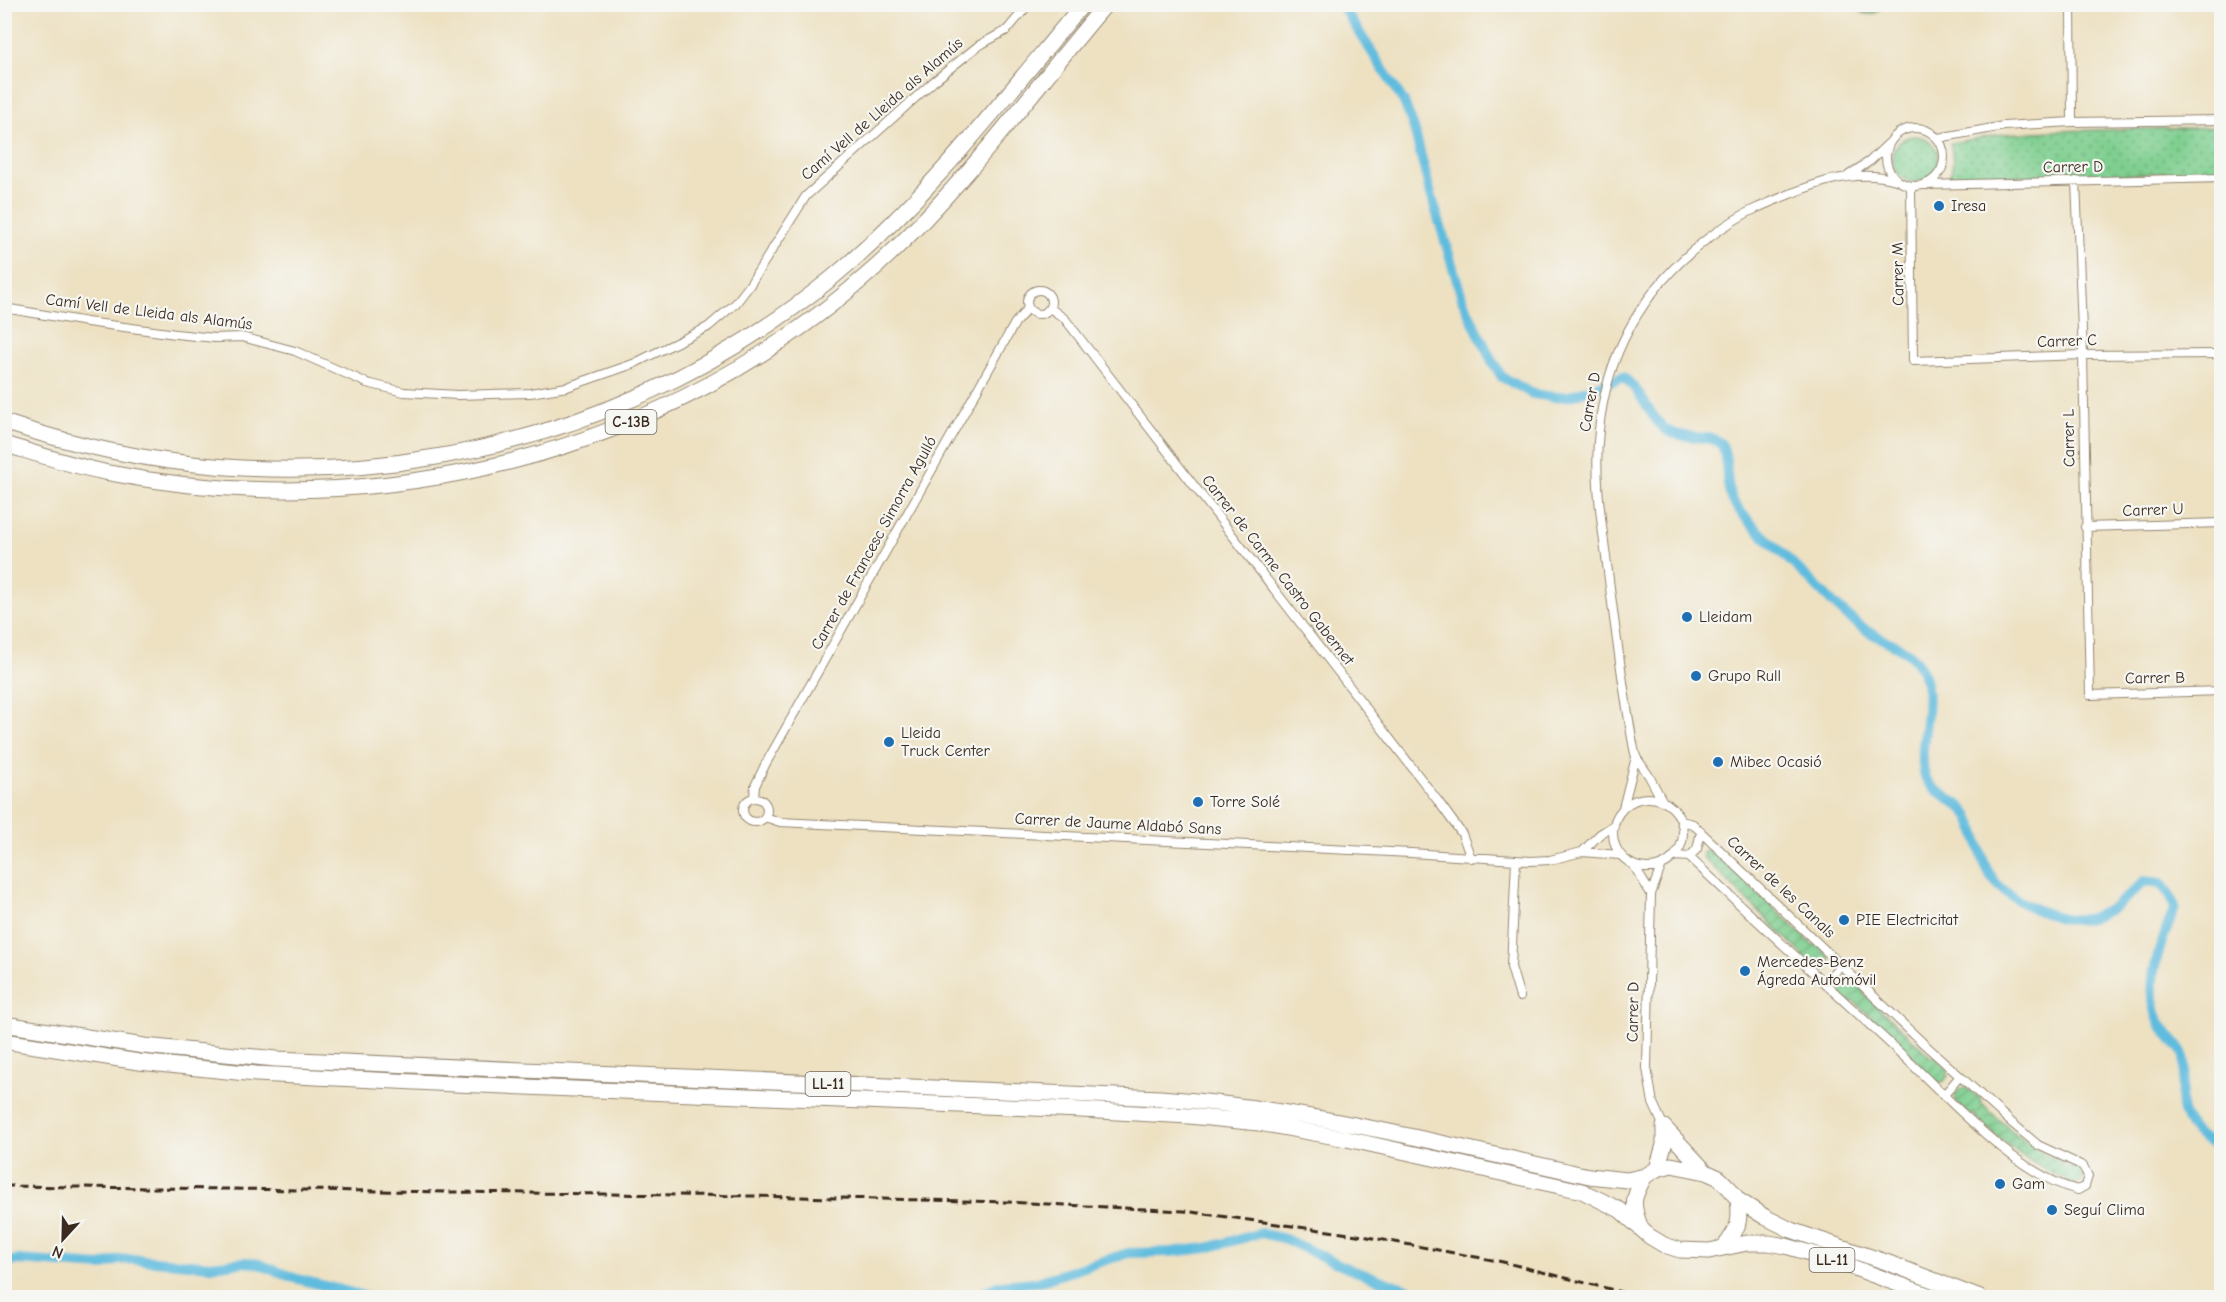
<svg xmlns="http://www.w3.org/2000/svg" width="2226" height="1302" font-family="'Comic Neue',sans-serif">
	<defs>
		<pattern id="grass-dots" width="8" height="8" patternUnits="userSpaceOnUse" patternTransform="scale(1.5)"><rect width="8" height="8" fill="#7fcf90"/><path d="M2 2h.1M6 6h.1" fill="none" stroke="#69a875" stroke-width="1.8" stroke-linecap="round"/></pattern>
		<pattern id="garden-furrows" width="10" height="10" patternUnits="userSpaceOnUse" patternTransform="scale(1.5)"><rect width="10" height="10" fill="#7fcf90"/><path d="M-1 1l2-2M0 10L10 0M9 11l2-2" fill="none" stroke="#69a875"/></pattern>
	</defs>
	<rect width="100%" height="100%" fill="#f6f6f2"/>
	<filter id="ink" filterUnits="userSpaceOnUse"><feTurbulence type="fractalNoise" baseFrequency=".0167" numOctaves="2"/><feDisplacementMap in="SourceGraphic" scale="12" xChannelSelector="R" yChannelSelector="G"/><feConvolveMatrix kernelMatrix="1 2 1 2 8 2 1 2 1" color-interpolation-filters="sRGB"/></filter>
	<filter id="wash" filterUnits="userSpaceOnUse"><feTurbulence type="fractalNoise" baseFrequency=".008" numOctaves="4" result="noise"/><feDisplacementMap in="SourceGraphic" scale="24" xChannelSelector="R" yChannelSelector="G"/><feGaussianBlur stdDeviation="1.35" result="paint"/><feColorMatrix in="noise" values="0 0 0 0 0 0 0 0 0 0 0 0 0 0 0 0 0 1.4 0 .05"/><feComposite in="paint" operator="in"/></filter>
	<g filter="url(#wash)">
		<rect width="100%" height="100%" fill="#ede1c2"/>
		<path fill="url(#grass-dots)" stroke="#5d7c57" stroke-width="1.5" d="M1855 5H1883C1876 17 1863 17 1855 5Z
			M2221 127V172L1948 179C1955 166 1953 157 1950 143L2004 134 2052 131Z
			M1892 159a23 23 0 1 1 46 0a23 23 0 1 1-46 0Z"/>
		<path fill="url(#garden-furrows)" stroke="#5d7c57" stroke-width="1.5" d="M1708 849 1714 852 1814 946 1817 944 1830 958V964L1826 970 1816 971 1802 958 1804 956 1703 857V852Z
			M1844 976H1847L1865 989 1862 992 1932 1058 1935 1055 1948 1070V1076L1945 1081 1936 1083 1921 1070 1923 1067 1854 1001 1850 1004 1837 990 1838 982Z
			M1961 1088H1967L1982 1100 1981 1103C2009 1130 2036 1152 2072 1168L2074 1165 2079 1167 2084 1177 2082 1181 2076 1185 2066 1184 2067 1180C2030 1165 2001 1142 1972 1113L1969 1116 1956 1103 1955 1094Z"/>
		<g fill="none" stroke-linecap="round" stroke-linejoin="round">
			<path stroke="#60bcde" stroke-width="10" d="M1341 4 1404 102 1414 128 1428 184 1463 301 1492 361 1502 377 1533 394 1554 397 1570 396 1623 377C1643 392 1649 417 1665 429 1680 441 1712 433 1721 444 1729 454 1724 485 1733 501 1740 514 1752 524 1763 535 1779 550 1795 566 1812 582 1829 599 1846 617 1866 630 1882 641 1903 645 1916 661 1941 693 1917 736 1924 772 1927 793 1958 798 1968 815 1979 833 1979 857 1990 875 2006 900 2060 926 2090 918 2112 912 2129 895 2145 881L2161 883 2169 894 2175 907C2162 943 2141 984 2160 1023 2166 1035 2180 1043 2184 1057 2187 1068 2183 1077 2182 1089 2178 1119 2193 1138 2222 1147
				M4 1262 19 1260 101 1266 118 1260 132 1259 211 1266 244 1262 256 1263 294 1278 372 1298
				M977 1298 988 1290 1000 1285 1037 1282 1128 1253 1170 1252 1207 1248 1261 1233 1285 1239 1347 1268 1386 1282 1434 1298"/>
		</g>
	</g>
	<g filter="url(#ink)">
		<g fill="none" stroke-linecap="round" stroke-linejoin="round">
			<g stroke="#948670" stroke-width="10">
				<path id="street" d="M2071 4 2072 122
					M1886 157a29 29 0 1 1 58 0a29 29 0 1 1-58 0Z
					M1938 138 2004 126 2072 122 2222 120
					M1849 175 1870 161 1888 144
					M2076 181 2083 355 2090 695 2222 691
					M1925 185 2222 178
					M1911 187 1913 361 2083 355 2222 354
					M1027 302a12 12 0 1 1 24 0a12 12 0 1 1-24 0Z
					M4 308 87 322 176 334 215 338 242 337 295 351 367 383 404 392 458 395 530 393 567 387 633 364 708 327 736 303 749 286 806 196 933 82 978 46 1007 30 1029 4
					M1050 308 1065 319 1438 801 1462 834 1471 858
					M2085 527 2222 523
					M754 797 755 786 765 765 1015 323 1028 308
					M743 810a12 12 0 1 1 24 0a12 12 0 1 1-24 0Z
					M1613 833a35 35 0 1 1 70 0a35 35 0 1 1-70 0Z
					M1663 802 1649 776 1636 757 1634 749C1624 696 1617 642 1610 588 1604 536 1593 482 1599 430 1607 351 1645 287 1707 239 1723 227 1739 216 1757 208 1801 189 1848 166 1896 180
					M1623 808 1636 757
					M765 817 780 822 800 823 1411 853 1530 861 1550 860 1582 852 1620 855
					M1582 852 1600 834 1614 825
					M1675 856 1689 857C1759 923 1829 987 1899 1052 1947 1096 2015 1175 2078 1190L2085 1186 2088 1176 2083 1166 2038 1145 2012 1123 1924 1044 1706 837 1693 824 1681 821
					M1689 857 1697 849 1701 832
					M1516 860 1511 967 1520 997
					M1634 866 1651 894
					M1661 867 1651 894 1647 1068 1653 1103 1664 1127
					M1825 983 1841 964
					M1944 1095 1960 1076"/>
			</g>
			<g stroke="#948670" stroke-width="17">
				<path id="highway" d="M4 422C287 518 601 467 833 277 928 198 1004 98 1083 4
					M4 444C37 454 70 465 104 472 377 527 669 455 877 266 963 188 1031 92 1106 4
					M4 1024 144 1046 276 1059 1160 1098C1306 1108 1447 1145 1589 1176L1627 1180 1645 1176 1657 1169 1671 1165 1706 1172 1719 1178 1730 1189 1738 1200 1765 1217 1791 1230 1886 1262 1980 1298
					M4 1041 139 1062 256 1074 455 1084 1081 1110 1189 1116 1259 1123 1347 1139 1582 1191 1620 1210 1649 1236 1664 1245 1680 1250 1709 1251 1747 1243H1769L1786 1246 1830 1259 1936 1298
					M1664 1127 1706 1172
					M1657 1169 1664 1145V1127
					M1640 1226C1631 1203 1633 1197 1645 1176
					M1725 1246C1738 1229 1741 1222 1738 1200"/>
			</g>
			<use href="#street" stroke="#fff" stroke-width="8"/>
			<use href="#highway" stroke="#fff" stroke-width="15"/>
			<path stroke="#3b2a1e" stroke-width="3" stroke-dasharray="9 4.5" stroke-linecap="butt" d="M4 1186 753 1196 1008 1202 1184 1211 1357 1235 1503 1262 1645 1298"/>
		</g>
	</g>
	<g fill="#1f6fb2" stroke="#f6f6f2" stroke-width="2">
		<circle cx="1939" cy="206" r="6"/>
		<circle cx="1687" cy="617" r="6"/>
		<circle cx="1696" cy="676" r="6"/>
		<circle cx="889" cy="742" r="6"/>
		<circle cx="1718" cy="762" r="6"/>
		<circle cx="1198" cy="802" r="6"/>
		<circle cx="1844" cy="920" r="6"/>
		<circle cx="1745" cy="971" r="6"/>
		<circle cx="2000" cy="1184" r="6"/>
		<circle cx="2052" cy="1210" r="6"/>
	</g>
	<g text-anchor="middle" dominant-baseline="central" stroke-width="4.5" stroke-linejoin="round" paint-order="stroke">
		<g fill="#f6f6f2" stroke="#73675e" stroke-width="1.5">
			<rect x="605.5" y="410" width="51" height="24" rx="4.5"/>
			<rect x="805.5" y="1072" width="45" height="24" rx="4.5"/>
			<rect x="1809.5" y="1248" width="45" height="24" rx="4.5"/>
		</g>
		<g font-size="15" font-weight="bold" fill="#3b2a1e">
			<text x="631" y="422">C-13B</text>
			<text x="828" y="1084">LL-11</text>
			<text x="1832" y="1260">LL-11</text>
		</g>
		<g font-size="16" fill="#3b2a1e" stroke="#f6f6f2">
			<text transform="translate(882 109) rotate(-41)">Camí Vell de Lleida als Alamús</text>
			<text transform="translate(2073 167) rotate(-1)">Carrer D</text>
			<text transform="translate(1898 274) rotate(-91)">Carrer M</text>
			<text transform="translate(149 312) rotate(7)">Camí Vell de Lleida als Alamús</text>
			<text transform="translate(2067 341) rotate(-2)">Carrer C</text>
			<text transform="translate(1590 402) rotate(-80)">Carrer D</text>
			<text transform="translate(2069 438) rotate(-91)">Carrer L</text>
			<text transform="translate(2153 510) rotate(-2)">Carrer U</text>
			<text transform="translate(874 543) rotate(-61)">Carrer de Francesc Simorra Agulló</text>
			<text transform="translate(1278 570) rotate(52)">Carrer de Carme Castro Gabernet</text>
			<text transform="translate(2155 678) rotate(-1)">Carrer B</text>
			<text transform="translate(1118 824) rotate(3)">Carrer de Jaume Aldabó Sans</text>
			<text transform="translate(1781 887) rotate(43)">Carrer de les Canals</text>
			<text transform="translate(1633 1012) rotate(-89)">Carrer D</text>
		</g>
		<g font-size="16" fill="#3b2a1e" stroke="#f6f6f2" text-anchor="start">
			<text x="1951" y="206">Iresa</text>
			<text x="1699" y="617">Lleidam</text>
			<text x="1708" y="676">Grupo Rull</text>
			<text x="901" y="733">Lleida<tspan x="901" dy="18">Truck Center</tspan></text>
			<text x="1730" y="762">Mibec Ocasió</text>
			<text x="1210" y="802">Torre Solé</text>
			<text x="1856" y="920">PIE Electricitat</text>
			<text x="1757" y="962">Mercedes-Benz<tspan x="1757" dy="18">Ágreda Automóvil</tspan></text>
			<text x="2012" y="1184">Gam</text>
			<text x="2064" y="1210">Seguí Clima</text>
		</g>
	</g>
	<rect width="2226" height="1302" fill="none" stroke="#f6f6f2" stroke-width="24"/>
	<g transform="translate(63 1239) rotate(202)" stroke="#f6f6f2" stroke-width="4.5" paint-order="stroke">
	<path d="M0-4.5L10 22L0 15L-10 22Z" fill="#3b2a1e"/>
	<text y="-9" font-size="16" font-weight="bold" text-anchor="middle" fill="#3b2a1e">N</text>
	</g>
</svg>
